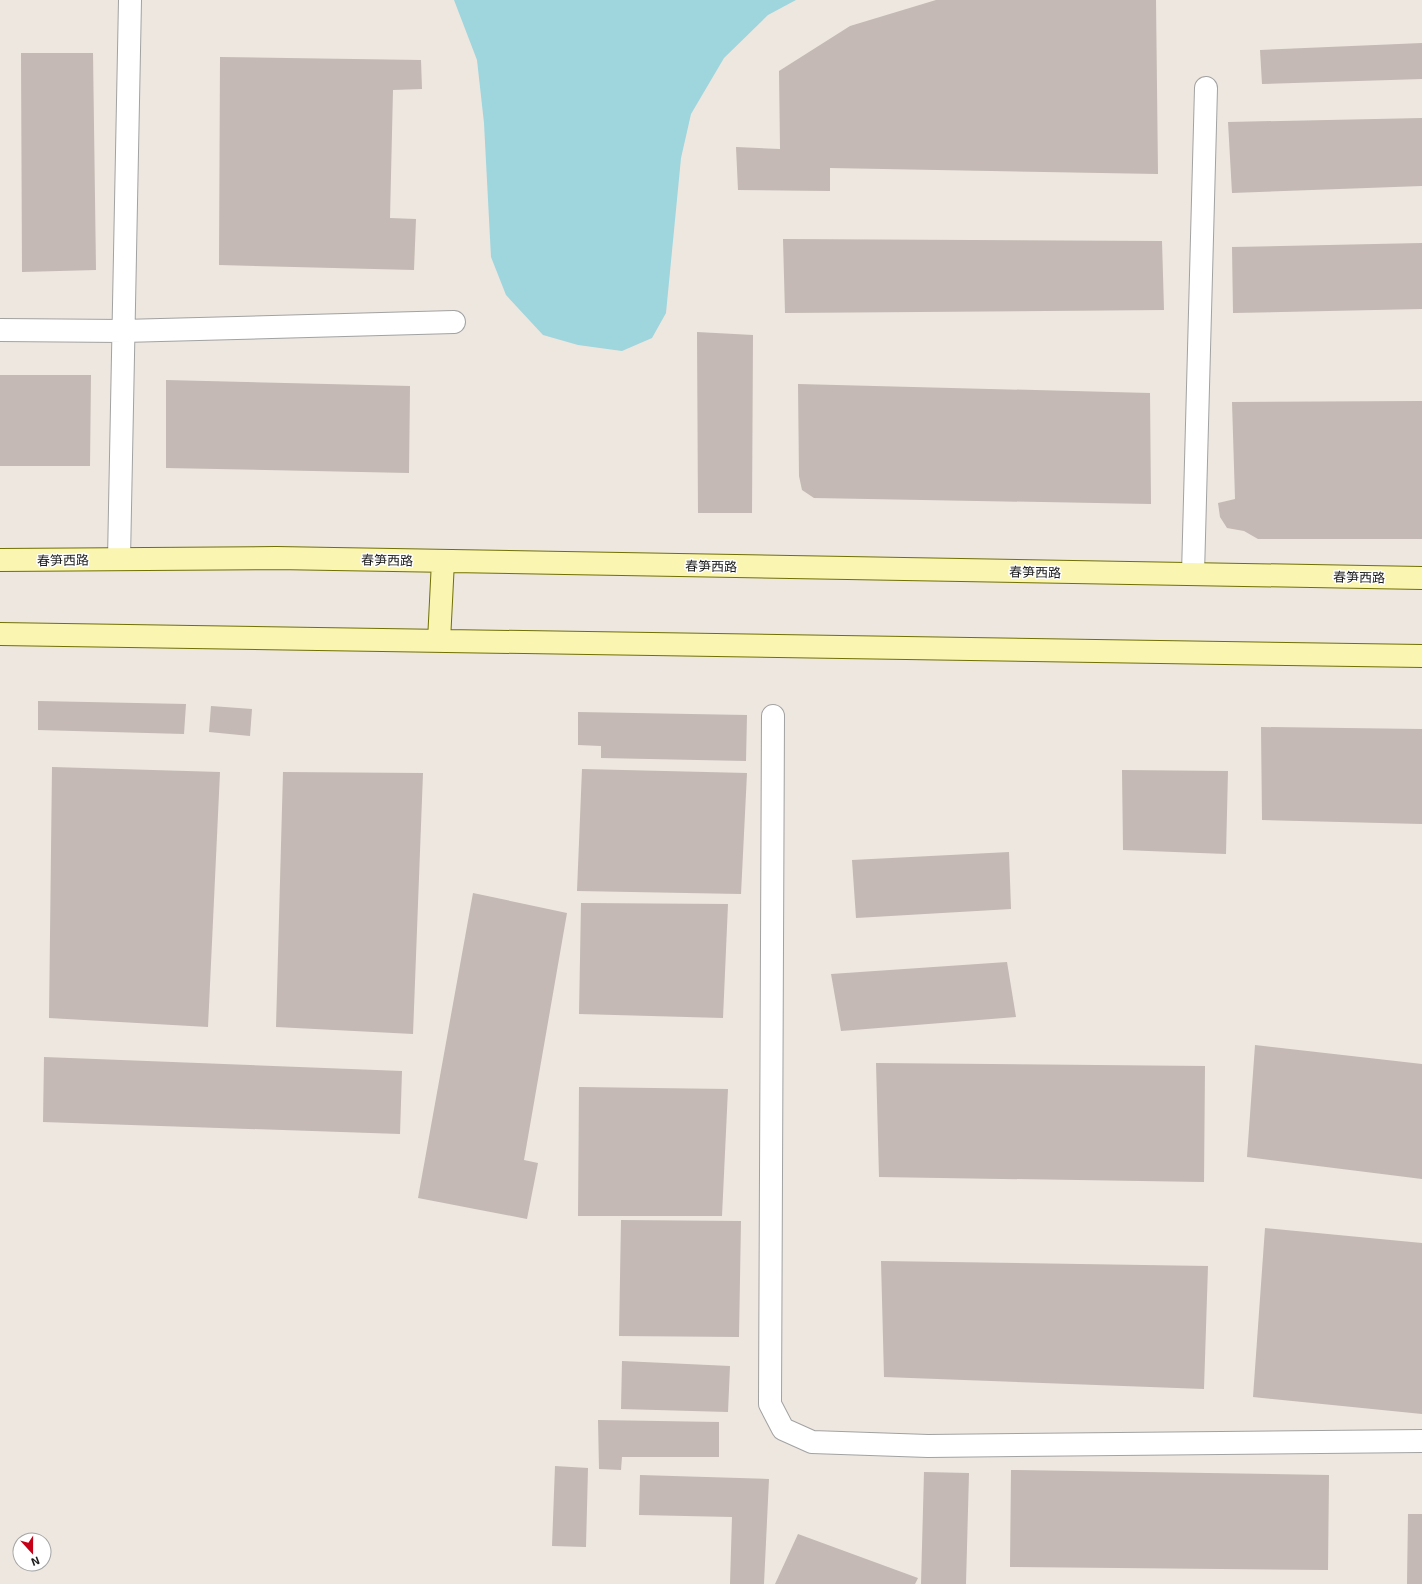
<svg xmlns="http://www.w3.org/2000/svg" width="1422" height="1584" font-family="'Exo 2','Noto Sans SC',sans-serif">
	<rect width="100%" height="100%" fill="#ede7e0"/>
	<path fill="#9fd5dc" d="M454 0H796L768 15 724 58 691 114 681 158 666 313 652 338 622 351 578 345 543 335 506 295 491 257 484 123 477 60Z"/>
	<path fill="#c4b9b4" d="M936 0H1156L1158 174 830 168V191L738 190 736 147 780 149 779 71 850 26Z
		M1422 43V79L1262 84 1260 50Z
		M21 53H93L96 270 22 272Z
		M220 57 421 60 422 89 393 90 390 218 416 219 414 270 219 265Z
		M1422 118V186L1232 193 1228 122Z
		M783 239 1162 241 1164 310 785 313Z
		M1422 243V309L1233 313 1232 247Z
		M697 332 753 335 752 513H698Z
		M0 375H91L90 466H0Z
		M166 380 410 386 409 473 166 468Z
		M798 384 1150 393 1151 504 814 498 802 490 799 476Z
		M1422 401V539H1258L1244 531 1227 528 1220 517 1218 503 1235 499 1232 402Z
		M38 701 186 704 184 734 38 730Z
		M211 706 252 709 250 736 209 732Z
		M578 712 747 715 746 761 601 758V746L578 745Z
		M1261 727 1422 729V824L1262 820Z
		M52 767 220 772 208 1027 49 1018Z
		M582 769 747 773 741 894 577 891Z
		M1122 770 1228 771 1226 854 1123 850Z
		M283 772 423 773 413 1034 276 1027Z
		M1009 852 1011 909 856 918 852 860Z
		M473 893 567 913 524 1160 538 1163 527 1219 418 1198Z
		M581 903 728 904 723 1018 579 1014Z
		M1007 962 1016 1017 841 1031 831 974Z
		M1255 1045 1422 1064V1179L1247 1157Z
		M44 1057 402 1071 400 1134 43 1122Z
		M876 1063 1205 1066 1204 1182 879 1177Z
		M579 1087 728 1089 722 1216H578Z
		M621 1220 741 1221 739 1337 619 1336Z
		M1265 1228 1422 1243V1414L1253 1397Z
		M881 1261 1208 1266 1204 1389 884 1377Z
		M622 1361 730 1366 728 1412 621 1409Z
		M598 1420 719 1422V1457H622L621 1470 599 1469Z
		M555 1466 588 1468 586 1547 552 1546Z
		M1011 1470 1329 1475 1328 1570 1010 1567Z
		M924 1472 969 1473 966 1584H921Z
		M640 1475 769 1479 764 1584H730L732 1517 639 1515Z
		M1408 1514H1422V1584H1407Z
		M798 1534 918 1578 915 1584H775Z"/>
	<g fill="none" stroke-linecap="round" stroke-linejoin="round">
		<g stroke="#a2a2a2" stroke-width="24">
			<path id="street" d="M0 330 123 331 454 322
				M119 559 130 0
				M1193 574 1206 88
				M773 716 770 1404 783 1429 812 1442 928 1446 1422 1441"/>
		</g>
		<g stroke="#717003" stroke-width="24">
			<path id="secondary" d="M0 560 276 558 1422 578
				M0 634 1422 656
				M439 641 443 561"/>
		</g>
		<use href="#street" stroke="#fff" stroke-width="22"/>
		<use href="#secondary" stroke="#faf5b1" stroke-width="22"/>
	</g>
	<g text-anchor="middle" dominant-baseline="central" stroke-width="3" stroke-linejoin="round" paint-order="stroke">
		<g font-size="13" fill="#1b1b1b" stroke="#fff">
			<text transform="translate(63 560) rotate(-1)">春笋西路</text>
			<text transform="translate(387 560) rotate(1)">春笋西路</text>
			<text transform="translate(711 566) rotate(1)">春笋西路</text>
			<text transform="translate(1035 572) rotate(1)">春笋西路</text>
			<text transform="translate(1359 577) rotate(1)">春笋西路</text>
		</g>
	</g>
	<g transform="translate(32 1552) rotate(159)"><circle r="19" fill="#ffffff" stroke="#a4a4a4"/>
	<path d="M0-3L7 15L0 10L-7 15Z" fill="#c60016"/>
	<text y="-6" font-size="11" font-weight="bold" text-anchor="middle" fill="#1b1b1b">N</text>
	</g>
</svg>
